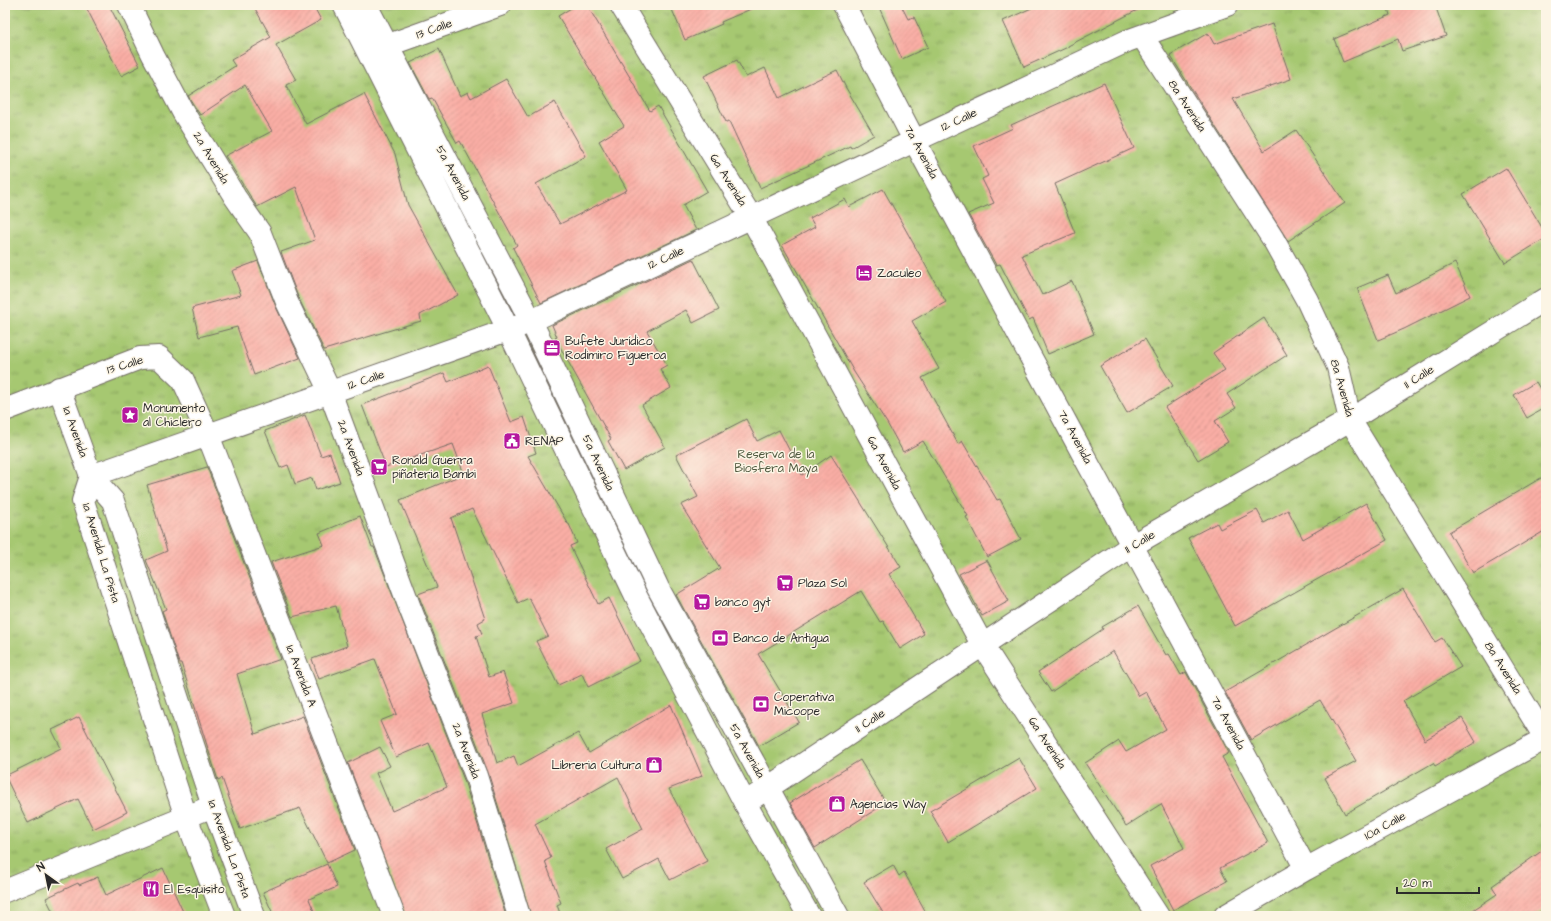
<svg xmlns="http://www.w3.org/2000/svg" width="1551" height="921" font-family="'Architects Daughter',sans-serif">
	<defs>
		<pattern id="park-tufts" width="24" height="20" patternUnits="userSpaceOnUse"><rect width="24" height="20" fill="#a6c871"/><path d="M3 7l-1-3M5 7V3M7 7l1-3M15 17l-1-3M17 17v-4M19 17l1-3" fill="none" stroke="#87a35d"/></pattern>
		<pattern id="building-hatch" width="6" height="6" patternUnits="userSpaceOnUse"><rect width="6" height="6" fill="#faaea5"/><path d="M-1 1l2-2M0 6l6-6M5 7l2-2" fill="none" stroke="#d6968e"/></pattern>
	</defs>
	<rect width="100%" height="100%" fill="#fcf5e5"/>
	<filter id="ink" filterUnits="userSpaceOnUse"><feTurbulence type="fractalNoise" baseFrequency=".025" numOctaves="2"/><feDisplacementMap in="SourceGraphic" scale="8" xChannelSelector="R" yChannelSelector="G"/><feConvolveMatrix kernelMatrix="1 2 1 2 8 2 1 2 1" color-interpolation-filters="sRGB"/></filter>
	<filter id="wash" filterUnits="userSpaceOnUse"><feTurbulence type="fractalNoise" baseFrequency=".012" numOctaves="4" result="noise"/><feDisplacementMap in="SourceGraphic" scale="16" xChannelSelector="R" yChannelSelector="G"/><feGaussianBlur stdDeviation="0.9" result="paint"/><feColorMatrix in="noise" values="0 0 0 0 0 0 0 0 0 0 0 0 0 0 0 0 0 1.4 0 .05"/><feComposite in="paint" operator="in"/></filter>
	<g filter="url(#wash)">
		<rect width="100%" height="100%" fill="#f6e5cb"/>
		<path fill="url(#park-tufts)" stroke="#687a4e" d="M5 5H1546V916H5Z"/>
		<g id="blocks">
			<path fill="url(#building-hatch)" d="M85 5H109L140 66 121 76Z
				M253 5H313L321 20 276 45 296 80 286 85 306 124 364 94 395 154 408 205 458 295 420 315 421 321 324 350 298 297 281 252 315 240 296 187 257 207 225 156 272 131 245 85 200 115 188 96 235 66 231 60 271 37Z
				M576 5H587L650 111 658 106 707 191 683 205 696 230 541 303 513 248 517 245 460 141 457 143 432 98 429 99 410 63 439 49 460 96 468 92 471 98 506 79 528 117 555 102 586 156 536 184 560 224 627 190 599 141 624 126 558 16Z
				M670 5H760L721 22 722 24 685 40Z
				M878 5H901L908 19 914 17 928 47 902 59Z
				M1038 5H1147L1068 46V47L1024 67 1003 21Z
				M1387 5H1435L1446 36 1402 51 1398 39 1343 62 1334 39 1390 15Z
				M1272 24 1291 79 1233 99 1264 151 1296 130 1345 203 1288 241 1170 55 1208 33 1214 44Z
				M737 60 746 77 765 68 779 98 837 70 846 88 874 135 851 148 850 146 760 188 729 121 726 122 704 76Z
				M1104 83 1134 148 1055 184 1075 233 1022 255 1042 295 1072 281 1094 334 1048 354 1033 318 1029 320 1000 264 996 265 968 214 994 203 982 179 988 176 974 146 1013 128 1011 125Z
				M1506 168 1546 234V238L1505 263 1463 194Z
				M883 189 946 302 912 321 939 369 922 378 958 444 962 441 997 500 1000 499 1021 539 987 557 966 517 968 516 923 441 903 452 887 423 854 372 782 245 815 227 810 218 845 199 849 207Z
				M693 259 719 310 693 323 686 310 647 331 667 365 660 369 671 388 642 405 665 447 624 470 608 441 611 439 555 338 557 337 552 325Z
				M258 261 276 307 300 358 254 375 237 327 199 337 192 308 241 295 232 271Z
				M1455 263 1470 296 1404 329 1378 340 1357 288 1388 275 1396 293Z
				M1264 318 1287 355 1227 394 1236 408 1215 421 1228 442 1198 460 1165 407 1225 370 1213 353Z
				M1145 339 1173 386 1127 413 1100 366Z
				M488 365 511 422 524 417 536 453 528 456 568 524H569L577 543 570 546 598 604 609 598 640 661 588 687 582 674 558 685 536 641 548 636 529 598 518 603 472 509 451 518 485 619 478 623 482 634 476 636 489 677 503 672 514 703 482 714 497 763 514 756 518 766 578 733 589 753 671 705 702 776 669 789 707 861 670 880 659 859 622 879 606 849 643 829 618 777 535 824 551 858 545 861 561 903 557 905 561 916H531L488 772 418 594 437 587 400 500 464 474 453 444 386 467 362 405 444 373 448 382Z
				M1536 382 1546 399V407L1527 418 1514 395Z
				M305 415 321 456 330 453 340 482 316 490 312 478 295 484 288 465 280 468 265 431Z
				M746 419 757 441 779 430 802 475 831 455 901 567 889 574 924 634 900 649 883 621 880 622 861 591 758 654 799 722 759 746 676 595 720 568 681 505 698 497 676 455Z
				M207 467 281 659 237 674 255 734 303 716 355 850 327 863 300 808 240 829 222 778 218 780 181 663H179L162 611 166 609 146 560 167 551 147 485Z
				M1546 475V530L1473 573 1449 532Z
				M1366 503 1387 540 1235 626 1188 538 1217 523 1220 529 1257 510 1264 523 1288 510 1303 539Z
				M360 516 372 547H374L464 780 506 916H406L348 763 380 747 390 766 376 773 392 811 447 787 429 743 396 757 380 721 397 714 375 659 319 679 312 659 347 646 336 606 292 617 271 562 324 545 319 533Z
				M987 560 1009 601 982 616 959 574Z
				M1403 589 1435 642 1442 638 1461 667 1403 701 1425 740 1462 718 1476 742 1435 766 1433 763 1345 814 1325 778 1356 761 1320 700 1251 740 1225 692Z
				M1138 606 1166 655 1169 654 1181 675 1186 672 1229 753 1222 757 1268 843 1220 868 1227 881 1173 910 1150 866 1184 848 1161 804 1126 826 1085 763 1119 741 1126 752 1166 729 1146 692 1139 696 1113 651 1051 692 1038 672 1103 629 1102 627Z
				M79 717 127 812 93 829 78 799 28 823 5 776 61 748 52 730Z
				M1019 758 1037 788 948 842 930 811Z
				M860 760 886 803 815 848 790 803Z
				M1546 848V908L1534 916H1464L1497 894 1492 886Z
				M327 864 337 887 309 899 316 916H274L263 892Z
				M893 865 899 876 904 872 928 916H885L864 882Z
				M163 868 185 916H55L46 898 78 883 79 885 98 877 106 895Z"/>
		</g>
	</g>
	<g filter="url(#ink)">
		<use href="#blocks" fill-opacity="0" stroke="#726c63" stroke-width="1"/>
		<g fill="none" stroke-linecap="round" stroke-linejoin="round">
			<g stroke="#726c63" stroke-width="24">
				<path id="minor" d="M129 5 153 55 183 112 235 197 260 233 287 302 330 392 410 608 476 776 519 916
					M621 5 751 217 983 646 1158 916
					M844 5 914 140 1306 869
					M1142 36 1273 239 1307 300 1338 367 1350 420 1546 739
					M369 52 500 5
					M531 321 1127 41 1227 5
					M59 388 91 476
					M5 410 140 358 159 357 183 380 208 435 394 916
					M745 803 1133 545 1350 420 1546 299
					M5 891 213 806
					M1225 916 1306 869 1546 738"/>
			</g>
			<g stroke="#726c63" stroke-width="24">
				<path id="tertiary" d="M344 5 508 329 637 598 745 803 809 916
					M366 5 531 321 658 588 838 916
					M91 476 113 501 213 806 254 916
					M91 476 522 325
					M91 476 83 501 186 817 224 916"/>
			</g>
			<use href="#minor" stroke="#fff" stroke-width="22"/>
			<use href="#tertiary" stroke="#fff" stroke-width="22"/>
		</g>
	</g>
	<defs>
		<g id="hotel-square" transform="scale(0.9)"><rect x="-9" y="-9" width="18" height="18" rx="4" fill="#b5179e" stroke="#fcf5e5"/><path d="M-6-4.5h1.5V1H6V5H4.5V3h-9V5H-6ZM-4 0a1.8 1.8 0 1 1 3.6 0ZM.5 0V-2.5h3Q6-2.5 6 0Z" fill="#fff"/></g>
		<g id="office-square" transform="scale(0.9)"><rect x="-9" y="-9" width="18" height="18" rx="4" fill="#b5179e" stroke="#fcf5e5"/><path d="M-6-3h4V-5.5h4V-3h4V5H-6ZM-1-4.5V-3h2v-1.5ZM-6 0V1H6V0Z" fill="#fff"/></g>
		<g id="sight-square" transform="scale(0.9)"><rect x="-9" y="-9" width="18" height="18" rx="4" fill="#b5179e" stroke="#fcf5e5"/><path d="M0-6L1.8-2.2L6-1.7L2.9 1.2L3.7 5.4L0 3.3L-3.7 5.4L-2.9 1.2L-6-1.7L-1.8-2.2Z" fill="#fff"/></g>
		<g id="civic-square" transform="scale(0.9)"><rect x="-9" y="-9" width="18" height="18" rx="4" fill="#b5179e" stroke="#fcf5e5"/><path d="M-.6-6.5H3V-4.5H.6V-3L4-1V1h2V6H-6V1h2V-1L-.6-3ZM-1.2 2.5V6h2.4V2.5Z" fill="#fff"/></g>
		<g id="supermarket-square" transform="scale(0.9)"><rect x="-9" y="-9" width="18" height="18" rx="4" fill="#b5179e" stroke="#fcf5e5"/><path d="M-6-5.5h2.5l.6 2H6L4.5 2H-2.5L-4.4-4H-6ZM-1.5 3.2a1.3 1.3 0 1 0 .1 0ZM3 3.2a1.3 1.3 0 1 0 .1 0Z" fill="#fff"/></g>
		<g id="bank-square" transform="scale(0.9)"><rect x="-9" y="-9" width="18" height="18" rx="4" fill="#b5179e" stroke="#fcf5e5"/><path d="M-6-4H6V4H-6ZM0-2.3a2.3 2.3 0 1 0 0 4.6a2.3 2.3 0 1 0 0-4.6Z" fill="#fff"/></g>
		<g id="shop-square" transform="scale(0.9)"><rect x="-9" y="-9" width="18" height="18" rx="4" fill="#b5179e" stroke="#fcf5e5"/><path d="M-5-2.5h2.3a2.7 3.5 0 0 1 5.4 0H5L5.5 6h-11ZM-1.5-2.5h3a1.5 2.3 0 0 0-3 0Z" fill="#fff"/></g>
		<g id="restaurant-square" transform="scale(0.9)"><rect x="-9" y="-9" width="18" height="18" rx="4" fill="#b5179e" stroke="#fcf5e5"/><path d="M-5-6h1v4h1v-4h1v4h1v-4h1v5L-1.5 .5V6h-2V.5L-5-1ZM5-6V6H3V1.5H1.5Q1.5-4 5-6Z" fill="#fff"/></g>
	</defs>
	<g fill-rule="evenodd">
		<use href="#hotel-square" x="864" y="273"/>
		<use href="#office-square" x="552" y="348"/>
		<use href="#sight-square" x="130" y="415"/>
		<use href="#civic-square" x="512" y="441"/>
		<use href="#supermarket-square" x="379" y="467"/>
		<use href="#supermarket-square" x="785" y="583"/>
		<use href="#supermarket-square" x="702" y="602"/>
		<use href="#bank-square" x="720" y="638"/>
		<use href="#bank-square" x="761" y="704"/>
		<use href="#shop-square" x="654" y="765"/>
		<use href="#shop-square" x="837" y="804"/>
		<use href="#restaurant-square" x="151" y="889"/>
	</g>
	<g text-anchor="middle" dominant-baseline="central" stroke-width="3" stroke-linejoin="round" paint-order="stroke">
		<g font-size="12" fill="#2b2b2b" stroke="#fcf5e5">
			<text transform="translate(434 29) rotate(-20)">13 Calle</text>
			<text transform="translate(1187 106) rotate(57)">8a Avenida</text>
			<text transform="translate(959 120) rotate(-25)">12 Calle</text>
			<text transform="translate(921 152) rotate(62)">7a Avenida</text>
			<text transform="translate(211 158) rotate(59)">2a Avenida</text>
			<text transform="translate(453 173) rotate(62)">5a Avenida</text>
			<text transform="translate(728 180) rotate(58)">6a Avenida</text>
			<text transform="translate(666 258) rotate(-25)">12 Calle</text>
			<text transform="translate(125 365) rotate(-17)">13 Calle</text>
			<text transform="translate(1419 377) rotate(-32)">11 Calle</text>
			<text transform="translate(366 380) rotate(-19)">12 Calle</text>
			<text transform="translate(1342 388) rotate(74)">8a Avenida</text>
			<text transform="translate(75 432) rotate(70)">1a Avenida</text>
			<text transform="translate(1075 437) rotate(62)">7a Avenida</text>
			<text transform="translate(351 448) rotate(70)">2a Avenida</text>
			<text transform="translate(598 463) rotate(65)">5a Avenida</text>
			<text transform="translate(884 463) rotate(62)">6a Avenida</text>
			<text transform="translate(1140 542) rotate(-31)">11 Calle</text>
			<text transform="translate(101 553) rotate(73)">1a Avenida La Pista</text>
			<text transform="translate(1503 668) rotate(58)">8a Avenida</text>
			<text transform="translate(301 676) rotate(69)">1a Avenida A</text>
			<text transform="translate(870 721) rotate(-33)">11 Calle</text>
			<text transform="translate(1228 723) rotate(62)">7a Avenida</text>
			<text transform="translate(1047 743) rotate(57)">6a Avenida</text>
			<text transform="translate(466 751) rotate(69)">2a Avenida</text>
			<text transform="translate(747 751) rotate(61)">5a Avenida</text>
			<text transform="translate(1385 826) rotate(-29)">10a Calle</text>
			<text transform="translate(229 849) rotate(70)">1a Avenida La Pista</text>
		</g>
		<g font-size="12" fill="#2b2b2b" stroke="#fcf5e5" text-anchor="start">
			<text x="877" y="273">Zaculeo</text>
			<text x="565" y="341">Bufete Jurídico<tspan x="565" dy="14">Rodimiro Figueroa</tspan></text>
			<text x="143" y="408">Monumento<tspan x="143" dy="14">al Chiclero</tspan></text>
			<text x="525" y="441">RENAP</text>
			<text x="392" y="460">Ronald Guerra<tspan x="392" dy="14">piñateria Bambi</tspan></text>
			<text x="798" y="583">Plaza Sol</text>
			<text x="715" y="602">banco gyt</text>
			<text x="733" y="638">Banco de Antigua</text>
			<text x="774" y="697">Coperativa<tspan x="774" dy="14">Micoope</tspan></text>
			<text x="641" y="765" text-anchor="end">Libreria Cultura</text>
			<text x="850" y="804">Agencias Way</text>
			<text x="164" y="889">El Esquisito</text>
		</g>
		<g font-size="12" fill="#505a40" stroke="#fcf5e5">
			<text x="776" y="454">Reserva de la<tspan x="776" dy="14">Biosfera Maya</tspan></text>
		</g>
	</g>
	<rect width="1551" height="921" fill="none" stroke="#fcf5e5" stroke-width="20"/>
	<g transform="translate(46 875) rotate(327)" stroke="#fcf5e5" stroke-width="3" paint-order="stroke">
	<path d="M0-3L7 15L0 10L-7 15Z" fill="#2b2b2b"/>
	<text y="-6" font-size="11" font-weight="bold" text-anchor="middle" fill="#2b2b2b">N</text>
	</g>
	<path d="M1397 887v6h82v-6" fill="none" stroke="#2b2b2b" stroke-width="2"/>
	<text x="1403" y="887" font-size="12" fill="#2b2b2b" stroke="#fcf5e5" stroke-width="3" paint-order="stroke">20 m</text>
</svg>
